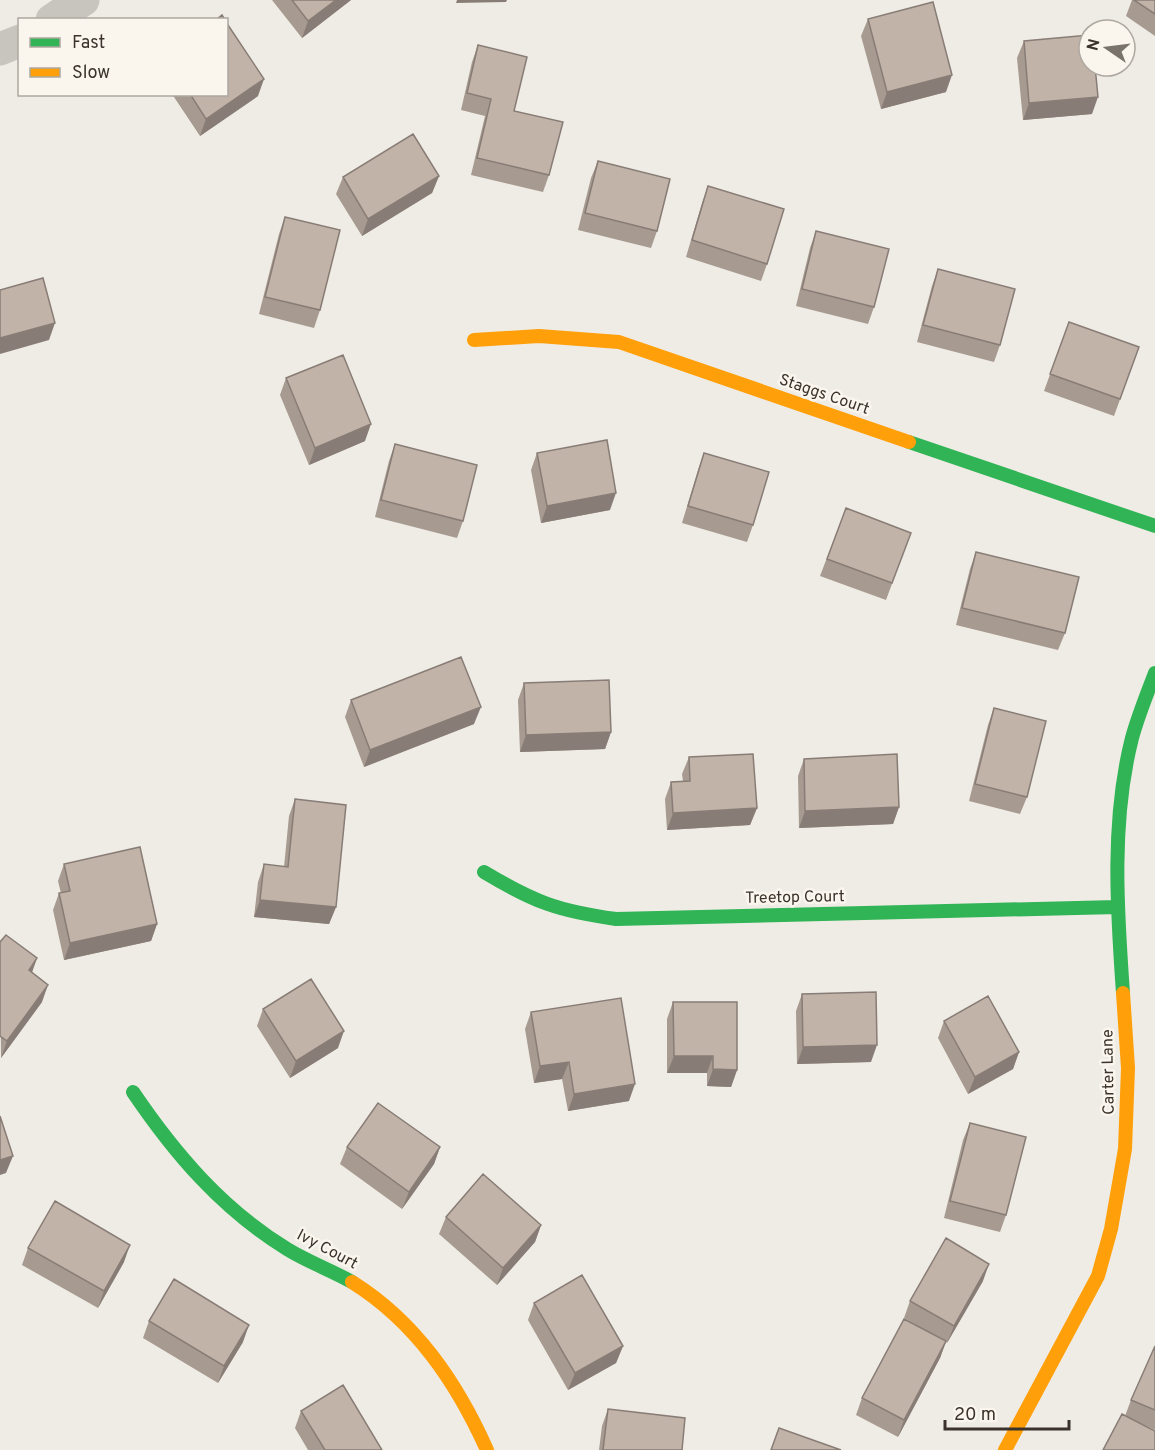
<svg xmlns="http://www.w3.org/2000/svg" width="1155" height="1450" font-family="Overpass,sans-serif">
	<rect width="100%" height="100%" fill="#efece5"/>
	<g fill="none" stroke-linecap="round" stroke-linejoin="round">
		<path stroke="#c8c4be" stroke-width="33" d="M52 20 83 0
			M0 49 20 41"/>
		<path stroke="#30b455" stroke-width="14" d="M909 442 1155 526
			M484 872C534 902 558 911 616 919L1117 907
			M1123 993C1117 909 1111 820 1132 738 1138 716 1147 694 1155 673
			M133 1092C175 1154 222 1209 287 1249 308 1262 331 1270 352 1282"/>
		<path stroke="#ff9f0a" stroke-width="14" d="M474 340 539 336 619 342 909 442
			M352 1282C416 1322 457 1383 487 1450
			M1005 1450 1098 1276 1111 1229 1125 1149 1128 1068 1123 993"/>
	</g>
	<path fill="#a79a90" d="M272 0H351L302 38Z
		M1132 0H1155V36L1126 16Z
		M868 19 946 92 881 109 861 36Z
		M1024 41 1092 114 1023 120 1017 58Z
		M478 45 549 175 543 192 471 175 485 116 461 110 472 62Z
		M172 94H226L258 96 200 136Z
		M598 161 657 231 651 248 578 230 591 178Z
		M439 176 432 193 362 236 336 194 343 177Z
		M708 186 767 264 761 281 686 257 702 203Z
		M285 217 320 310 314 328 259 314 279 234Z
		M816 231 874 307 868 324 796 306 810 248Z
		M938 269 1000 345 994 362 917 342 932 286Z
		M1069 322 1139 347 1114 416 1044 391Z
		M286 378 365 441 309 465 280 395Z
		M395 444 463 521 457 538 375 517 389 461Z
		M537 453 610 510 541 523 531 470Z
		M704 453 753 525 747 542 682 523 698 470Z
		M846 508 911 533 886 600 820 576Z
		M976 552 1065 633 1058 650 956 625 970 569Z
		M524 683 611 732 605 749 520 752 518 700Z
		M351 700 474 724 364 767 345 717Z
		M994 708 1027 797 1020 814 969 801 988 725Z
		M689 757 757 808 750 825 667 830 665 799 671 782 683 781 682 774Z
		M804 759 899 807 893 824 799 828 798 776Z
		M295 799 336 907 329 924 254 917 258 882 264 864 284 867 289 816Z
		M64 864 157 924 151 941 64 960 53 910 59 893H61L58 881Z
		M0 942 37 958 32 972 42 1002 1 1058Z
		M802 994 871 1062 797 1064 796 1011Z
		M673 1002 737 1070 731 1087 707 1086V1073H667V1019Z
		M263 1009 338 1048 290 1078 257 1026Z
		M531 1012 629 1101 568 1111 562 1079 534 1083 525 1029Z
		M944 1021 1019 1052 1013 1069 968 1094 938 1038Z
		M970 1123 1006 1215 1000 1232 944 1218 963 1140Z
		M347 1147H440L434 1164 402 1209 340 1164Z
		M446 1217 541 1225 535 1242 497 1285 439 1234Z
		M28 1248 124 1262 98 1308 22 1265Z
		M983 1281 947 1343 946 1342 940 1358 898 1437 856 1415 862 1398 923 1329 904 1318 910 1301Z
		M534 1303 623 1346 616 1363 568 1390 528 1320Z
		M149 1321 243 1342 218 1383 143 1338Z
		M1155 1346V1430L1125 1416 1131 1400Z
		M608 1409 682 1450H599L602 1426Z
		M301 1411 382 1450H308L295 1428Z"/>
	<path fill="#887d76" d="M336 0H351L302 38 308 21Z
		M457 0H507L506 2 456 3Z
		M952 75 946 92 881 109 887 92Z
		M264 79 258 96 200 136 206 119Z
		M1098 97 1092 114 1023 120 1029 103Z
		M439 176 432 193 362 236 368 219Z
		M55 323 49 340 0 354V338Z
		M371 424 365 441 309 465 315 448Z
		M616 493 610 510 541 523 547 506Z
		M481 707 474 724 364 767 370 750Z
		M611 732 605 749 520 752 526 735Z
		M899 807 893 824 799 828 805 811Z
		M757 808 750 825 667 830 673 813Z
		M260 900 336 907 329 924 254 917Z
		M157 924 151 941 64 960 70 943Z
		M37 958 31 975 29 970Z
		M48 985 42 1002 1 1058 7 1041Z
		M344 1031 338 1048 290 1078 296 1061Z
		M877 1045 871 1062 797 1064 803 1047Z
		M1019 1052 1013 1069 968 1094 975 1077Z
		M674 1056H713L707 1073H667Z
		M569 1062 562 1079 534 1083 540 1066Z
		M713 1069 737 1070 731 1087 707 1086Z
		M635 1084 629 1101 568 1111 574 1094Z
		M440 1147 434 1164 402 1209 409 1192Z
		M13 1156 6 1173 0 1175V1160Z
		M541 1225 535 1242 497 1285 503 1268Z
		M130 1245 124 1262 98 1308 104 1291Z
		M989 1264 983 1281 947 1343 954 1326Z
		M249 1325 243 1342 218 1383 224 1366Z
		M946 1341 940 1358 898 1437 904 1420Z
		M623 1346 616 1363 568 1390 575 1373Z"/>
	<path fill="#c2b3a8" stroke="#887d76" stroke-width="1.5" d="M292 0H336L308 21Z
		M1134 0H1155V14Z
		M933 2 952 75 887 92 868 19Z
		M222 15 225 20H216Z
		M226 22 264 79 206 119 190 94H226Z
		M1089 35V66H1095L1098 97 1029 103 1024 41Z
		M478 45 527 57 514 111 563 122 549 175 477 158 491 99 467 93Z
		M413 134 439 176 368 219 343 177Z
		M598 161 670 179 657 231 585 213Z
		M708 186 784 209 767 264 692 240Z
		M285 217 340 230 320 310 265 297Z
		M816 231 889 249 874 307 802 289Z
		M938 269 1015 289 1000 345 923 325Z
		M43 278 55 323 0 338V290Z
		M1069 322 1139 347 1120 399 1050 374Z
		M343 355 371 424 315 448 286 378Z
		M607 440 616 493 547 506 537 453Z
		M395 444 477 465 463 521 381 500Z
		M704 453 769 472 753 525 688 506Z
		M846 508 911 533 892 583 827 559Z
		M976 552 1079 577 1065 633 962 608Z
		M461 657 481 707 370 750 351 700Z
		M609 680 611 732 526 735 524 683Z
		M994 708 1046 721 1027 797 975 784Z
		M753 754 757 808 673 813 671 782 690 781 689 757Z
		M897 754 899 807 805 811 804 759Z
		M295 799 346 805 336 907 260 900 264 864 288 867Z
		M140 847 157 924 70 943 59 893 70 891 64 864Z
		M6 935 37 958 29 970 48 985 7 1041 0 1036V942Z
		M311 979 344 1031 296 1061 263 1009Z
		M876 992 877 1045 803 1047 802 994Z
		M988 996 1019 1052 975 1077 944 1021Z
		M621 998 635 1084 574 1094 569 1062 540 1066 531 1012Z
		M673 1002H737V1070L713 1069V1056H674Z
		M378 1103 440 1147 409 1192 347 1147Z
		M0 1116 13 1156 0 1160Z
		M970 1123 1026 1137 1006 1215 950 1201Z
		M483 1174 541 1225 503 1268 446 1217Z
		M55 1201 130 1245 104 1291 28 1248Z
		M946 1238 989 1264 954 1326 910 1301Z
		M582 1275 623 1346 575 1373 534 1303Z
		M174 1279 249 1325 224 1366 149 1321Z
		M904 1319 946 1341 904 1420 862 1398Z
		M1155 1346V1410L1131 1400Z
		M343 1385 382 1450H325L301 1411Z
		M608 1409 685 1418 682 1450H603Z
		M1122 1414 1155 1431V1450H1103Z
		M779 1428 841 1450H771Z"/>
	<g text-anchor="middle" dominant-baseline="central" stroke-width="5" stroke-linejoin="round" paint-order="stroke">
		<g font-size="16" fill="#3a322b" stroke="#faf6ee">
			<text transform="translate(824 395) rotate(19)">Staggs Court</text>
			<text transform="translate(795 898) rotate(-1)">Treetop Court</text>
			<text transform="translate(1109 1072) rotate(-91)">Carter Lane</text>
			<text transform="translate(327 1250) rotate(28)">Ivy Court</text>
		</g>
	</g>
	<rect x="18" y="18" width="210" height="78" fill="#faf6ee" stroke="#ada8a0" stroke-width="1.5"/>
	<rect x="30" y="38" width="30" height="9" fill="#30b455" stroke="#ada8a0" stroke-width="1.5"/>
	<text x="72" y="48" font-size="18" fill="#3a322b">Fast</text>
	<rect x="30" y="68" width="30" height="9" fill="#ff9f0a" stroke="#ada8a0" stroke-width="1.5"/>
	<text x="72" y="78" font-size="18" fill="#3a322b">Slow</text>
	<g transform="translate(1107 48) rotate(284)"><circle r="28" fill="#faf6ee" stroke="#ada8a0" stroke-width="1.5"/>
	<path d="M0-4.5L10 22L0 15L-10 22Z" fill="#79736c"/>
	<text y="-9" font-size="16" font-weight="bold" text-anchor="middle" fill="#3a322b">N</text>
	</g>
	<path d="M945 1420v9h124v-9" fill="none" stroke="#3a322b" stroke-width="3"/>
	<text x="954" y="1420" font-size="18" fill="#3a322b" stroke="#faf6ee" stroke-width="4.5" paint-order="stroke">20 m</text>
</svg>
